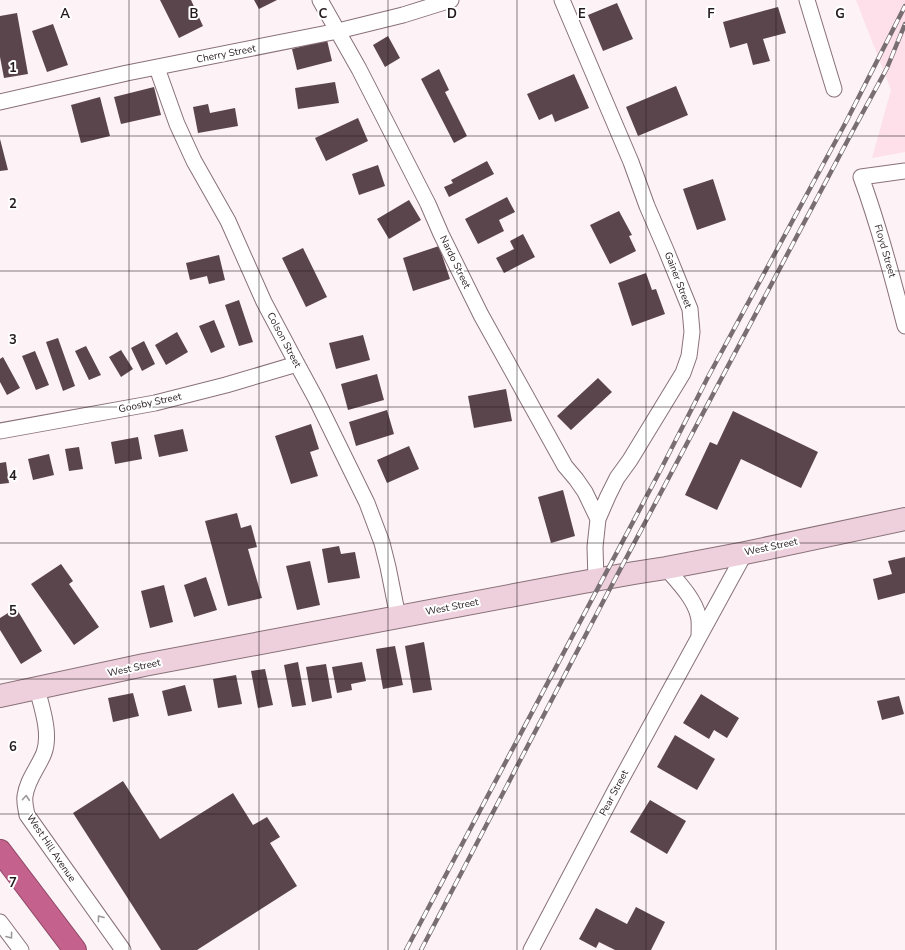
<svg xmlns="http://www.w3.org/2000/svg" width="905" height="950" font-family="'Nunito Sans',sans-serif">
	<rect width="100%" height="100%" fill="#fdf2f5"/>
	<path fill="#fde0ea" d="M856 0H905V152L872 158 891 90Z"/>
	<path fill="#5b454d" d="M160 0H191L203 26 179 38Z
		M254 0H277L259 9Z
		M617 3 633 39 603 51 588 15Z
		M778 7 786 33 763 39 770 61 753 65 747 43 730 48 723 22Z
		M17 13 28 74 4 78 0 57V16Z
		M53 24 68 65 47 72 32 31Z
		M388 36 400 58 385 67 373 45Z
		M327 40 332 61 297 70 292 49Z
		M439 69 449 90 445 92 467 136 454 143 421 79Z
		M574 74 589 108 555 122 552 114 539 120 527 94Z
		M335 82 339 103 298 109 295 88Z
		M676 86 688 115 638 136 626 107Z
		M154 87 161 115 121 124 114 97Z
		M100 97 110 136 81 143 71 105Z
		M208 104 210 113 235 108 238 126 198 133 193 107Z
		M358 118 368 141 326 161 315 138Z
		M0 139 8 170 0 171Z
		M487 161 494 174 449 197 444 187 453 183 451 180Z
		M378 165 385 186 359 195 352 174Z
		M713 179 726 220 697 230 683 189Z
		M507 197 515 212 499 220 504 231 478 244 465 219Z
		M409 200 421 220 389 239 377 219Z
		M619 211 632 235 629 236 636 251 610 264 590 225Z
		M523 234 535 257 504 273 496 258 514 249 510 241Z
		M439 246 450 279 413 291 403 258Z
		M303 248 327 297 306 307 282 258Z
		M219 255 225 280 209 284 207 276 190 280 186 263Z
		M646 273 652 290 656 289 665 314 632 326 618 283Z
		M239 300 253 342 239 346 225 305Z
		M214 320 225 347 211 353 199 326Z
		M177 332 188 352 166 365 155 345Z
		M363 335 370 360 336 369 329 343Z
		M58 338 75 386 63 391 46 342Z
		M144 341 155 364 142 371 131 348Z
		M86 346 101 375 89 380 75 351Z
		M121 350 133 369 121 377 109 357Z
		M35 351 49 385 36 390 22 356Z
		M3 357 20 388 7 395 0 382V359Z
		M377 374 384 400 348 410 341 384Z
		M598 378 612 392 571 430 557 416Z
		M506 389 512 421 474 428 468 396Z
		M387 410 394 434 356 446 349 422Z
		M733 411 818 452 801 488 741 459 717 510 685 495 710 442 717 445Z
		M311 424 319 449 310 452 318 476 291 484 275 436Z
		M183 429 188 451 159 457 154 435Z
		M138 437 142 459 115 464 111 442Z
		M409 446 419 469 387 483 377 460Z
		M79 447 83 469 69 471 65 449Z
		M49 454 54 475 33 480 28 459Z
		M6 462 9 483 0 484V463Z
		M563 490 575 536 551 543 538 497Z
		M237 513 241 528 251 525 257 547 248 549 262 598 228 606 205 521Z
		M339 546 341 554 355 552 360 578 328 583 322 549Z
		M905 557V593L878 600 873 579 892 574 888 561Z
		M310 561 320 605 297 610 286 566Z
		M61 564 73 581 69 584 99 627 74 645 31 584Z
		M206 577 217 610 194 617 184 585Z
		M164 585 173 622 150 628 141 591Z
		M16 608 42 651 21 664 0 630V618Z
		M424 642 432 690 413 693 405 646Z
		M395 646 403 685 383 689 376 649Z
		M298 662 306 705 292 707 284 665Z
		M362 662 366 681 351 684 352 690 337 693 332 667Z
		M326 664 332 698 312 702 306 667Z
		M265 669 273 705 258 708 251 671Z
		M236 675 242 704 218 708 213 679Z
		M185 685 192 711 168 716 162 691Z
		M133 693 139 716 113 722 108 698Z
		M701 694 739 718 727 738 714 730 709 739 683 723Z
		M899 696 904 714 882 720 877 701Z
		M675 735 715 759 697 790 657 767Z
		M123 781 160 839 233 793 253 825 267 817 280 837 270 843 297 886 197 950H161L73 813Z
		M650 800 686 821 667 854 630 832Z
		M636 907 665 922 651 950H615L599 942 596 948 579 939 596 908 627 924Z"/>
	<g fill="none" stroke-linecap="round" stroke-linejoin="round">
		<g stroke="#897179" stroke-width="17">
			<path id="street" d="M320 0 359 69 428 204 441 234 481 315 565 466 576 479 585 492 598 519
				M562 0 631 162 647 206 666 250 690 309 692 332 689 356 683 373 630 460 617 478 608 496 598 519 595 547 596 580
				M807 0 834 89
				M157 68 177 124 194 161 228 221 264 302 297 364 316 399 367 503 382 543 388 567 398 617
				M0 102 127 73 338 31 403 15 451 0
				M905 171 861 177C879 226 892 275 905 326
				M0 431 155 403 226 385 297 364
				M666 568C677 581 694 598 698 615 700 621 699 630 699 637
				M37 689C42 708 51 734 44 753 38 768 27 780 25 796 24 802 26 809 27 815L123 950
				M0 922 21 950
				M531 950 617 787 745 553"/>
		</g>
		<g stroke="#897179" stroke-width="24">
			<path id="secondary" d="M0 696 144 665 578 583 634 573 666 568 745 553 905 519"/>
		</g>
		<g stroke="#8c4866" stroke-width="24">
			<path id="highway" d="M0 851 75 950"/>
		</g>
		<use href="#street" stroke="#fff" stroke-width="15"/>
		<use href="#secondary" stroke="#edd0dc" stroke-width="22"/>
		<use href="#highway" stroke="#c4618c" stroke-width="22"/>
		<g stroke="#796e71" stroke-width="4.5">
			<path id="rail" d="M406 950 660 471 708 377 846 122 905 6
				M421 950 605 598 850 136 887 68 905 24"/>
		</g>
		<use href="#rail" stroke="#fff" stroke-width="3" stroke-dasharray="9" stroke-linecap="butt"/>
	</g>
	<defs><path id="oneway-chevron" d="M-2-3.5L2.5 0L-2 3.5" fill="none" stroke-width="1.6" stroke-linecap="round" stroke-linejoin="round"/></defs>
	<g stroke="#9d989a">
		<use href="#oneway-chevron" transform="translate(26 798) rotate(-86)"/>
		<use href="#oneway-chevron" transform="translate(100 918) rotate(-126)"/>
		<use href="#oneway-chevron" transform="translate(10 936) rotate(53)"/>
	</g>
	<path fill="none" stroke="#251b1e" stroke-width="1" stroke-opacity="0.55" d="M129 0V950M259 0V950M388 0V950M517 0V950M646 0V950M776 0V950M0 136H905M0 271H905M0 407H905M0 543H905M0 679H905M0 814H905"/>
	<g text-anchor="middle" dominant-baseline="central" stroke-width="4" stroke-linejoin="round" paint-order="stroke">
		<g font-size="10" fill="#251b1e" stroke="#fff">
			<text transform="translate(226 54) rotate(-11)">Cherry Street</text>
			<text transform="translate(885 251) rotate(74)">Floyd Street</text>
			<text transform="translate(455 262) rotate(64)">Nardo Street</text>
			<text transform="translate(678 280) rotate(69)">Gainer Street</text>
			<text transform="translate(284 340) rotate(62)">Colson Street</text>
			<text transform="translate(150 403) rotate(-12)">Goosby Street</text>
			<text transform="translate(771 547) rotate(-12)">West Street</text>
			<text transform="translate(452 607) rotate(-11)">West Street</text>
			<text transform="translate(134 668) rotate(-12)">West Street</text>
			<text transform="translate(614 793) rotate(-62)">Pear Street</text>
			<text transform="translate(51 848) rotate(56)">West Hill Avenue</text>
		</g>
	</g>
	<g font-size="13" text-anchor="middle" font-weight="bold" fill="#251b1e" stroke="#fff" stroke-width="4" stroke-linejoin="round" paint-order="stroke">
		<text x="65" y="18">A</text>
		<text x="194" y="18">B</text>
		<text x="323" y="18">C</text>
		<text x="452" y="18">D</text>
		<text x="582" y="18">E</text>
		<text x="711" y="18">F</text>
		<text x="840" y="18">G</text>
		<text x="13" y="72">1</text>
		<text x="13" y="208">2</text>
		<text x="13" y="344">3</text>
		<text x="13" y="480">4</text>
		<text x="13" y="615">5</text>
		<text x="13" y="751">6</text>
		<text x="13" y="887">7</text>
	</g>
</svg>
